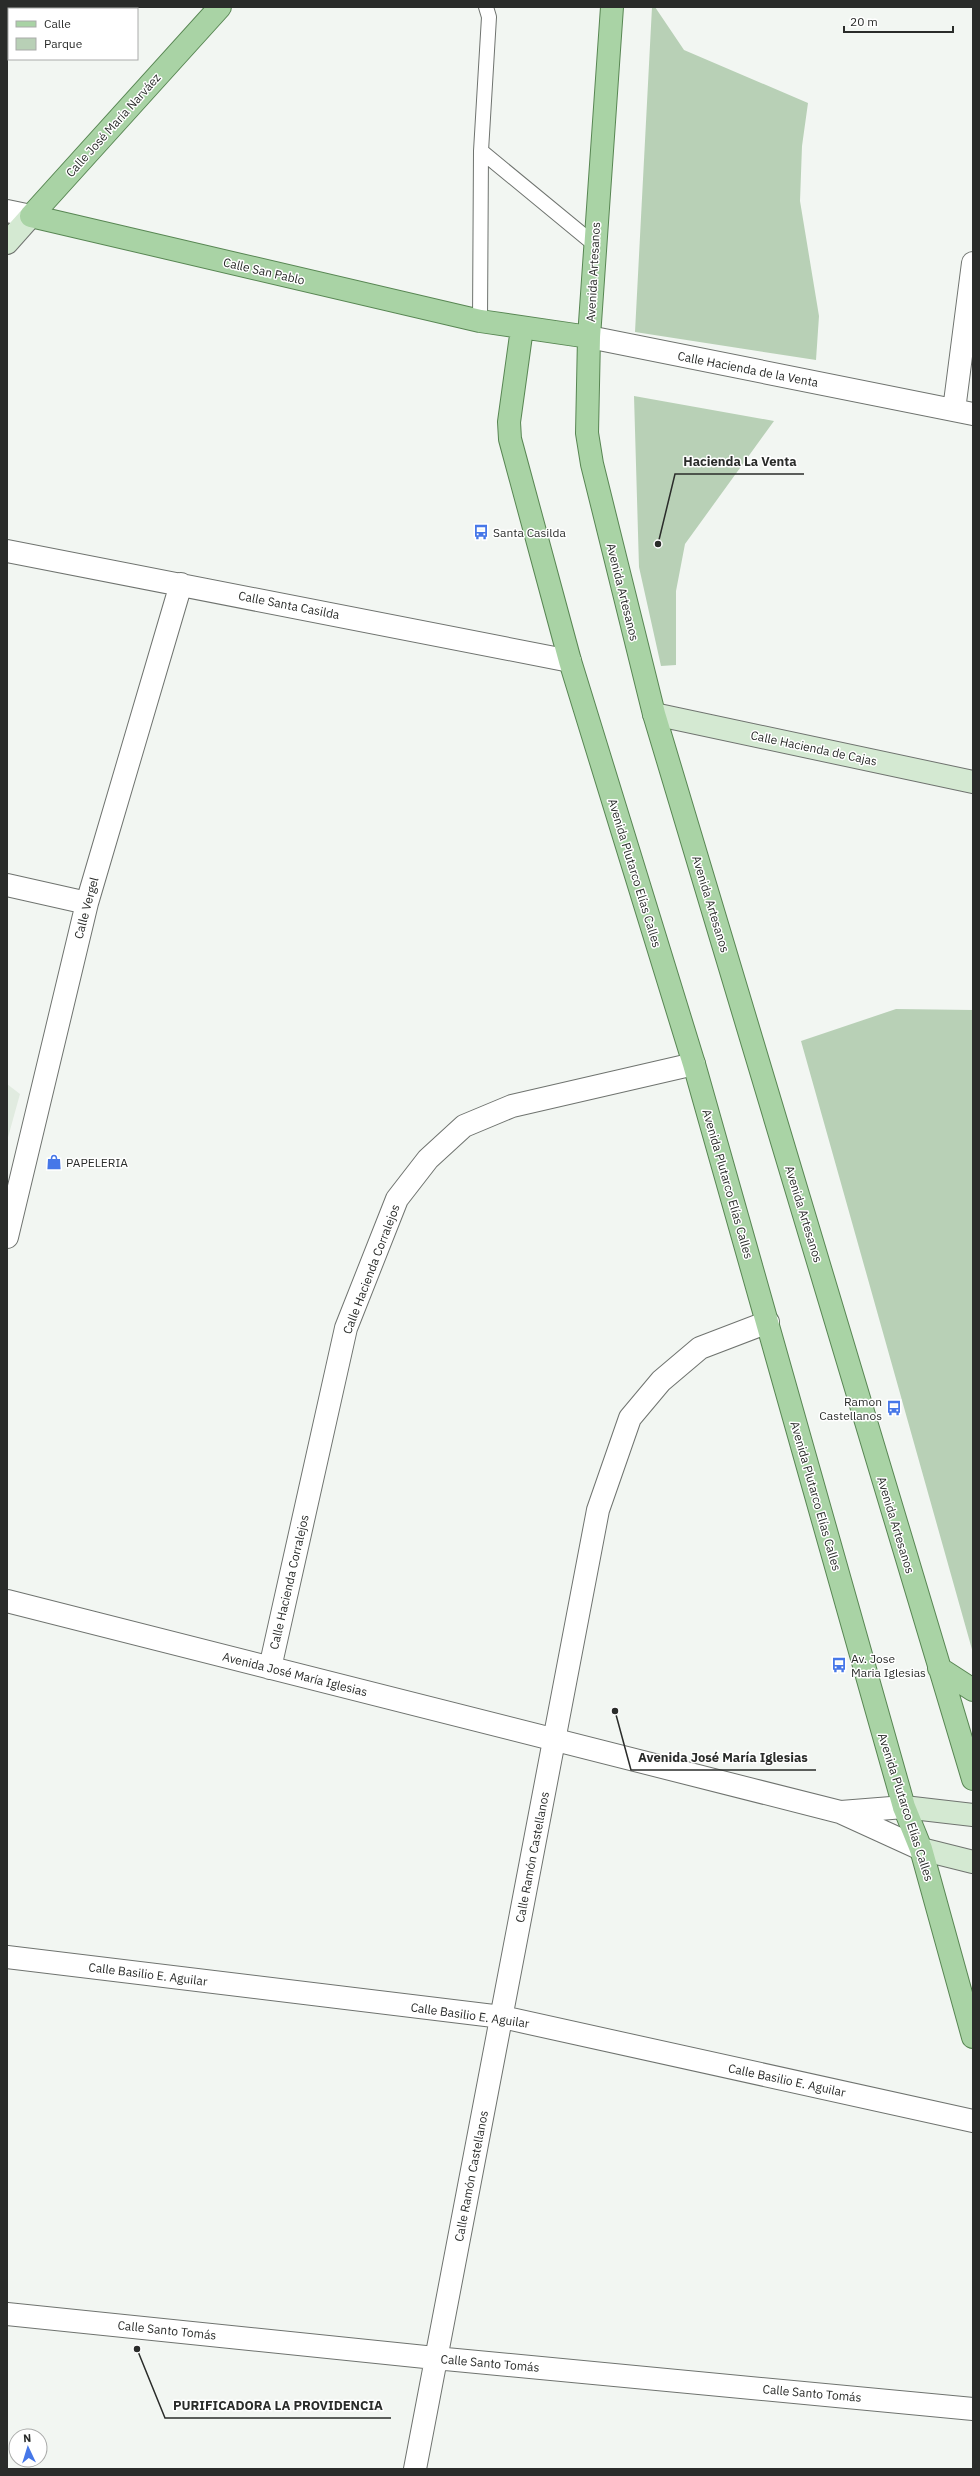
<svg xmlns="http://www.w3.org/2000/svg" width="980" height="2476" font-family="'IBM Plex Sans',sans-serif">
	<rect width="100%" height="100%" fill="#f2f6f2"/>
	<path fill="#e1ebe0" d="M7 1084 20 1094 7 1141Z"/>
	<path fill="#b8d0b6" d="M652 7H655L684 50 808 103 802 146 800 201 819 316 816 360 635 332Z
		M634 396 774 421 685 544 676 591V665L661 666 639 567Z
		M896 1009 973 1010V1653L801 1041Z"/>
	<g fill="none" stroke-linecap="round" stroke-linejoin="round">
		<g stroke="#6f736f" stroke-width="16">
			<path id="lane" d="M481 151 594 244
				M480 321 481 151 489 17 486 7"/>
		</g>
		<g stroke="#6f736f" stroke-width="24">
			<path id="street" d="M7 211 31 216
				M589 337 973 414
				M954 410 973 263
				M7 551 570 661
				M7 885 87 903
				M7 1237 87 903 181 584
				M7 1601 840 1812 921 1849
				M270 1668 346 1328 397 1199 428 1159 464 1126 512 1106 694 1064
				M841 1812 904 1807
				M7 1957 502 2017 973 2121
				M7 2314 435 2358 973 2409
				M415 2469 598 1510 630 1418 661 1381 700 1348 768 1322"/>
		</g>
		<g stroke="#6f736f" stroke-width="24">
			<path id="secondary" d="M7 243 31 216
				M654 714 973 782
				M904 1807 973 1815
				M921 1849 973 1862"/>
		</g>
		<g stroke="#588653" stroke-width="24">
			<path id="primary" d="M220 7 31 216 480 321 589 337
				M612 7 589 337 587 433 592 464 654 714 973 1779
				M522 328 509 422 510 439 570 661 694 1064 904 1807 921 1849 973 2037
				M939 1668 973 1690"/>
		</g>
		<use href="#lane" stroke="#fff" stroke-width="14"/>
		<use href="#street" stroke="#fff" stroke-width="22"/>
		<use href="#secondary" stroke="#d4e9d2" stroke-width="22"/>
		<use href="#primary" stroke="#a9d3a5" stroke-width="22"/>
	</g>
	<defs>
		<g id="bus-bare" transform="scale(1.2)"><path d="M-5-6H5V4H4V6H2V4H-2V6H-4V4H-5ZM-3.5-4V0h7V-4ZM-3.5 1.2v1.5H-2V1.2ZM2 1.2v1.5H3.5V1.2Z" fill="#4677e8" stroke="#fff" stroke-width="2.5" paint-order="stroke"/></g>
		<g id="shop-bare" transform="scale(1.2)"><path d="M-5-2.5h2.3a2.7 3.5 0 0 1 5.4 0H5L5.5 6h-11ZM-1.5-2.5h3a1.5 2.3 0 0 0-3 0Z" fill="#4677e8" stroke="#fff" stroke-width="2.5" paint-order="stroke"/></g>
	</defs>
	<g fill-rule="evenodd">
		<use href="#bus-bare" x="481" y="532"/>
		<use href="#shop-bare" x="54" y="1162"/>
		<use href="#bus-bare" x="894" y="1408"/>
		<use href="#bus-bare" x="839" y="1665"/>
	</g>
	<g text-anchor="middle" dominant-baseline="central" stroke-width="3" stroke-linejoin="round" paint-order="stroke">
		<g font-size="12" fill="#2a2c2a" stroke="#fff">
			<text transform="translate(113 125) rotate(-48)">Calle José María Narváez</text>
			<text transform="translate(264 271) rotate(13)">Calle San Pablo</text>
			<text transform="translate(593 272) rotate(-87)">Avenida Artesanos</text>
			<text transform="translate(748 369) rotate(11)">Calle Hacienda de la Venta</text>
			<text transform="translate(623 592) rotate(76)">Avenida Artesanos</text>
			<text transform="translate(289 605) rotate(11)">Calle Santa Casilda</text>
			<text transform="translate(814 748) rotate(12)">Calle Hacienda de Cajas</text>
			<text transform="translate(635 873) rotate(73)">Avenida Plutarco Elías Calles</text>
			<text transform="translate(711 904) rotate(73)">Avenida Artesanos</text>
			<text transform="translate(86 908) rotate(-75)">Calle Vergel</text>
			<text transform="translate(728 1184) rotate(74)">Avenida Plutarco Elías Calles</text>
			<text transform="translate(804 1214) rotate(73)">Avenida Artesanos</text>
			<text transform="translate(371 1269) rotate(-69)">Calle Hacienda Corralejos</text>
			<text transform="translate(816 1496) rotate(74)">Avenida Plutarco Elías Calles</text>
			<text transform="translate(896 1525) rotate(73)">Avenida Artesanos</text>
			<text transform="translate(289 1582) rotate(-77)">Calle Hacienda Corralejos</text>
			<text transform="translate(295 1674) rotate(14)">Avenida José María Iglesias</text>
			<text transform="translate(906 1807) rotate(72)">Avenida Plutarco Elías Calles</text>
			<text transform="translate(532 1857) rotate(-79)">Calle Ramón Castellanos</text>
			<text transform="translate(148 1974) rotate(7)">Calle Basilio E. Aguilar</text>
			<text transform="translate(470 2015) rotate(8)">Calle Basilio E. Aguilar</text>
			<text transform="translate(787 2080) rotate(12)">Calle Basilio E. Aguilar</text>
			<text transform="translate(471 2176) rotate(-79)">Calle Ramón Castellanos</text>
			<text transform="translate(167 2330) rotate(6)">Calle Santo Tomás</text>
			<text transform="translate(490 2363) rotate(5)">Calle Santo Tomás</text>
			<text transform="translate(812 2393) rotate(5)">Calle Santo Tomás</text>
		</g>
		<g font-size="12" fill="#2a2c2a" stroke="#fff" text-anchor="start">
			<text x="493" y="532">Santa Casilda</text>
			<text x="66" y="1162">PAPELERIA</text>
			<text x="882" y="1401" text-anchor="end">Ramon<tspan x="882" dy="14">Castellanos</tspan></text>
			<text x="851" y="1658">Av. Jose<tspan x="851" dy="14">Maria Iglesias</tspan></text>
		</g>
	</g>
	<path fill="none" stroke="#2a2c2a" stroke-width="1.5" d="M658 544L675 474H804M615 1711L631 1770H816M137 2349L165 2418H391"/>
	<g fill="#2a2c2a" stroke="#fff" stroke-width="1.5">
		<circle cx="658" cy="544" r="4"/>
		<circle cx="615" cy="1711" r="4"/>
		<circle cx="137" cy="2349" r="4"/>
	</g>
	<g font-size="13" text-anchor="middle" font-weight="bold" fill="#2a2c2a" stroke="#fff" stroke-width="3" stroke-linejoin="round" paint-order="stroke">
		<text x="740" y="466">Hacienda La Venta</text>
		<text x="723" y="1762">Avenida José María Iglesias</text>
		<text x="278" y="2410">PURIFICADORA LA PROVIDENCIA</text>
	</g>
	<rect width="980" height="2476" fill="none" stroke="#2a2c2a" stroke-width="16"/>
	<rect x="8" y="8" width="130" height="52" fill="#ffffff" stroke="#aaabaa"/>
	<rect x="16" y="21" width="20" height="6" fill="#a9d3a5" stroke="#aaabaa"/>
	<text x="44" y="28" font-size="12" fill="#2a2c2a">Calle</text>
	<rect x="16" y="38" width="20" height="12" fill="#b8d0b6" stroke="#aaabaa"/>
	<text x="44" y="48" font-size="12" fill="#2a2c2a">Parque</text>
	<g transform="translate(28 2448) rotate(356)"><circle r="19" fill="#ffffff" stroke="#aaabaa"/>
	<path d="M0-3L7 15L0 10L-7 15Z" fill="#4677e8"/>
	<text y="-6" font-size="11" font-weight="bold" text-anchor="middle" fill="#2a2c2a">N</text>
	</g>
	<path d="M844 26v6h109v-6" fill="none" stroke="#2a2c2a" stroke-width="2"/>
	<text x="850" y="26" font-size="12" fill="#2a2c2a" stroke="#ffffff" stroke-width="3" paint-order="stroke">20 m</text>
</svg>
